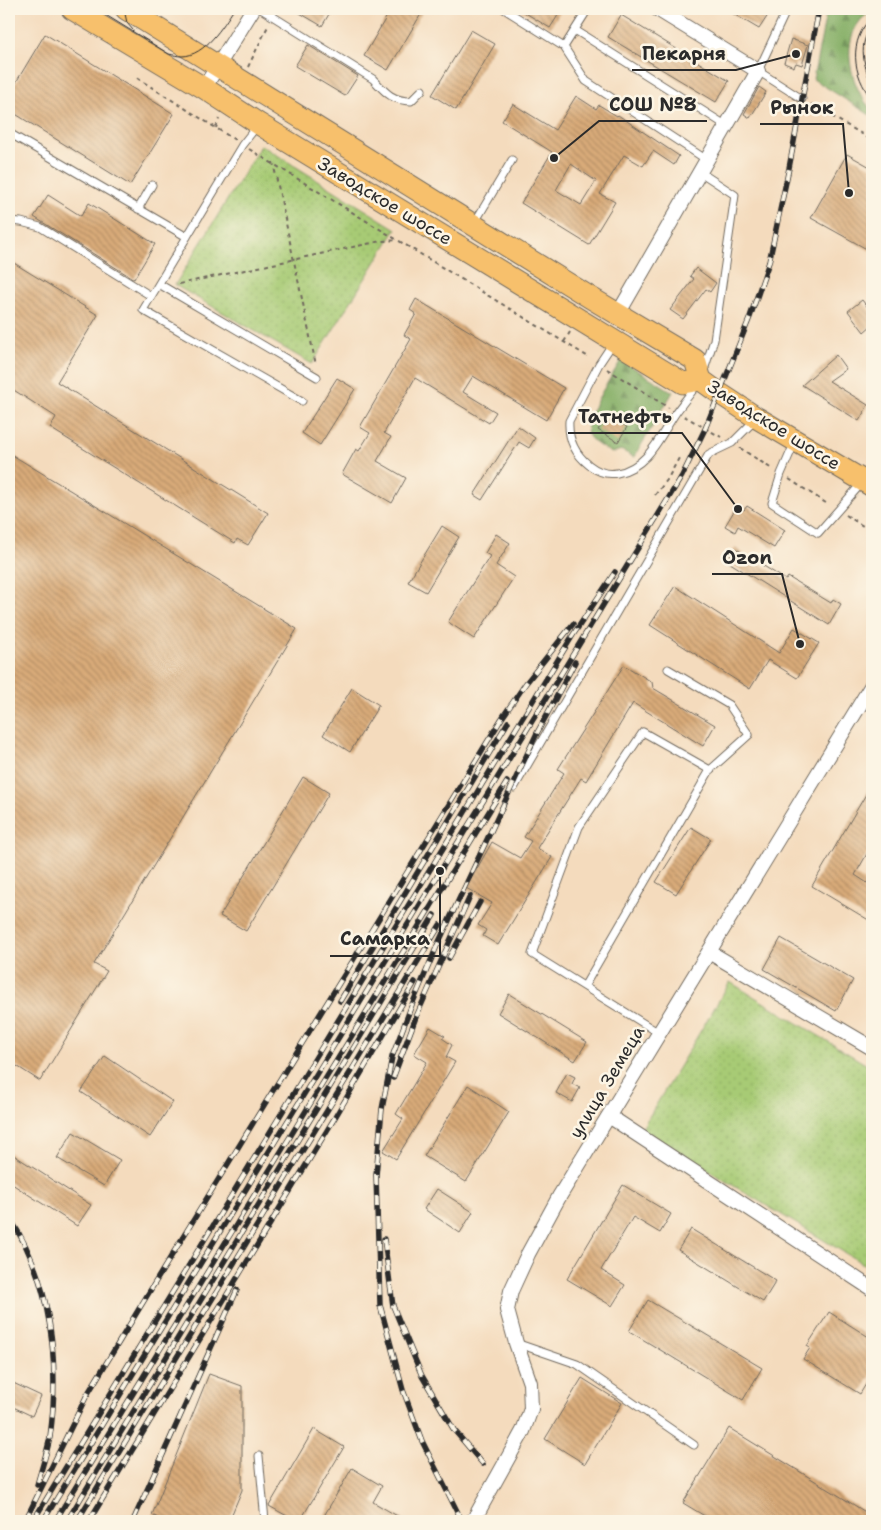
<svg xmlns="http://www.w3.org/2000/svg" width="881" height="1530" font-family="'Shantell Sans',sans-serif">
	<defs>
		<pattern id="forest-firs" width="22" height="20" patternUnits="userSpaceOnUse" patternTransform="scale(1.25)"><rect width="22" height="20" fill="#85af66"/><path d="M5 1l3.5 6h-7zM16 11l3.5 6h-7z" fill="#6d8f54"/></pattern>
		<pattern id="park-dots" width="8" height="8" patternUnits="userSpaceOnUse" patternTransform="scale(1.25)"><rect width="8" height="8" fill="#a7cb75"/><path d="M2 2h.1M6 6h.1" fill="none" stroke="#90ae65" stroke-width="1.8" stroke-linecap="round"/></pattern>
		<pattern id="building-back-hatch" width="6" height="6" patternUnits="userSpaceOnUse" patternTransform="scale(1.25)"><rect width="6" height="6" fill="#d9ab79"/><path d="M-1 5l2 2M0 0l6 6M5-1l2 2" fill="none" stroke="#b08b63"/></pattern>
	</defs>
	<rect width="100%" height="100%" fill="#fcf5e5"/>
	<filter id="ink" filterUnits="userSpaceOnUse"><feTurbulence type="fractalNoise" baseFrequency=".02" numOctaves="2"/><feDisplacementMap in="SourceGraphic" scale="10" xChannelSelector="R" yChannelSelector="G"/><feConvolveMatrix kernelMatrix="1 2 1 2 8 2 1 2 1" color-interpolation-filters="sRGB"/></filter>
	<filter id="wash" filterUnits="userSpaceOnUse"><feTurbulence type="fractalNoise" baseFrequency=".0096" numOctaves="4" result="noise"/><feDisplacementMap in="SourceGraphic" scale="20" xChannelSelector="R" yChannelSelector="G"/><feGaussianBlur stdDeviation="1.12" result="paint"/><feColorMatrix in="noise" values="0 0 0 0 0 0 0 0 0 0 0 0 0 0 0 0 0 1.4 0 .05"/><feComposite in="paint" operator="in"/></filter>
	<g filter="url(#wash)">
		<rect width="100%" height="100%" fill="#f4dbbd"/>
		<path fill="url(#forest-firs)" stroke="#586d48" d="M827 9H872V11C868 14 863 17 860 21 840 45 852 90 872 110L870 115 813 79Z
			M621 360 673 392 634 457 621 450 612 453C605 449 591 442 588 434 581 420 613 375 621 360Z"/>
		<path fill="url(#park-dots)" stroke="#697b50" d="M261 145 396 229 312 364 175 285Z
			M730 982 872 1068V1264L870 1268 641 1130Z"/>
		<g id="blocks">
			<path fill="url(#building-back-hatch)" fill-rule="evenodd" d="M293 9H332L322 26Z
				M391 9H424L388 70 364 56Z
				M519 9H562L550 28Z
				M725 9H772L759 29Z
				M621 15 729 81 716 102 608 37Z
				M471 30 495 44 456 110 432 95Z
				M45 34 174 114 130 185 9 110V94Z
				M791 39 808 45 802 65 796 63 794 67 784 63Z
				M308 45 358 76 345 96 295 66Z
				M759 87 766 92 750 118 744 114Z
				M576 96 596 109 599 105 617 116 618 115 679 156 674 165 653 151 643 166 624 155 600 194 615 202 589 245 521 203 552 152 502 121 513 104 555 130ZM571 164 596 181 581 205 556 190Z
				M847 154 872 168V252L811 218Z
				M48 195 81 216 89 203 155 244 134 279 34 217Z
				M9 260 98 315 57 382 268 513 248 545 237 539 235 543 50 428 56 417 9 387Z
				M696 268 716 283 710 292 706 289 683 319 670 310 694 279 690 276Z
				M416 299 564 388 546 420 473 376 463 392 496 412 489 423 415 378 384 433 391 437 377 461 406 478 392 503 342 474 356 449 359 451 370 433 360 427 411 339 404 335 416 314 410 310Z
				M862 300 872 313V325L864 332 848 311Z
				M836 355 846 369 829 381 868 405 859 421 802 385Z
				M337 378 355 389 320 445 302 433Z
				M607 415 627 427 618 442 598 430Z
				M518 426 535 438 529 448 519 442 482 500 474 495Z
				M9 453 297 629 94 964 107 971 40 1081 9 1061Z
				M737 506 744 510 747 506 785 530 774 548 738 526 735 532 725 526Z
				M442 526 459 537 426 592 408 582Z
				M496 534 510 543 496 565 514 577 474 639 448 622 490 556 485 553Z
				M735 548 786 580 788 577 831 603 833 599 841 604 829 625 727 561Z
				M675 586 779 653 794 628 819 643 797 678 768 660 750 689 650 625Z
				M624 665 652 682 653 688 715 725 703 746 633 703 586 781 581 778 537 848 552 857 498 945 483 936 486 930 478 925 492 903 466 888 492 842 520 858 531 841 524 837 564 773 558 769Z
				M352 688 379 705 350 752 323 735Z
				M303 777 329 793 246 931 220 916Z
				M872 784V845L855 875 872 886V922L812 886Z
				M691 827 711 839 676 894 656 882Z
				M781 938 853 980 836 1011 764 969Z
				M509 994 587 1042 575 1061 498 1013Z
				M430 1027 445 1036 442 1038 452 1045 446 1057 455 1062 396 1159 383 1151 403 1119 396 1114 427 1062 414 1054Z
				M105 1056 173 1102 150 1137 81 1092Z
				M567 1073 575 1077 572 1084 580 1088 572 1102 556 1093Z
				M468 1085 509 1112 466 1182 424 1156Z
				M73 1132 120 1160 104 1186 57 1158Z
				M9 1152 91 1205 77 1226 9 1182Z
				M623 1185 671 1214 660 1233 633 1217 601 1270 625 1285 612 1306 567 1279Z
				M437 1189 473 1212 460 1233 424 1209Z
				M691 1229 776 1281 763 1302 678 1250Z
				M648 1300 762 1368 743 1400 629 1331Z
				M829 1312 872 1339V1374L860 1394 803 1359 810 1348 807 1346Z
				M209 1374 242 1386V1490L229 1521H164L152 1515Z
				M582 1378 622 1403 585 1464 545 1439Z
				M9 1381 41 1396 32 1416 9 1405Z
				M729 1428 872 1516V1521H713L683 1503Z
				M314 1429 344 1447 300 1521H296L269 1506Z
				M352 1468 382 1486 373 1502 406 1521H321Z"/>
		</g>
	</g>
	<g filter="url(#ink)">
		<use href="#blocks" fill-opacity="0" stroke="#71695e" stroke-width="1"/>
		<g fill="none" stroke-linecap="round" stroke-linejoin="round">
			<g stroke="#71695e" stroke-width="9">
				<path id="service" d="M261 9 373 79C385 92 392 101 411 101L422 90
					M504 9 564 47 588 9
					M787 9 758 71 802 99
					M575 30 727 126
					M564 47 586 81 707 160
					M257 126 242 145 143 310 302 401
					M9 133 187 237
					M700 172 735 195 714 340 704 370
					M138 209 152 185
					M9 221 21 222 40 227 151 296
					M475 222 512 160
					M159 284 317 377
					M613 343 599 364 569 421C568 439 575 454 589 465 598 472 607 475 617 473 648 467 659 438 675 414 681 405 689 396 696 386
					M794 444 781 474 772 503 818 533 861 484
					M668 669 729 705 749 735 710 770
					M514 788 709 454 732 443 755 420
					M585 985 710 770 643 732 579 827 532 954 659 1033
					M516 1343 577 1364 694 1445
					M259 1456 265 1521"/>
			</g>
			<g stroke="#71695e" stroke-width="16">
				<path id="minor" d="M204 88 253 9
					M618 314 758 71 657 9
					M709 952 872 1048
					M609 1116 872 1289
					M473 1521 523 1431 531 1409 530 1383 516 1343 507 1310 511 1291 528 1254 559 1197 872 685"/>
			</g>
			<g stroke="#71695e" stroke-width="23">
				<path id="primary" d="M72 9 204 88 259 124 683 383 701 380
					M126 9 591 298 695 360 701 380 719 393 757 418 872 486"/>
			</g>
			<path stroke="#71695e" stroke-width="2" stroke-dasharray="4 4" stroke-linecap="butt" d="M248 67 269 24
				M137 78 235 140
				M811 104 872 140
				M216 128 219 119
				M249 149 590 358
				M273 162 316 365
				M179 284 381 241 397 240
				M564 342 570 332
				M607 369 669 408
				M684 416 721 437
				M740 448 772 469
				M789 479 829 505
				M655 495 667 480 679 458
				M846 515 872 532"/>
			<use href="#service" stroke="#fff" stroke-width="7"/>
			<use href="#minor" stroke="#fff" stroke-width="14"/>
			<use href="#primary" stroke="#f7c06c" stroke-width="21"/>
			<path stroke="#2b2b2b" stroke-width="1" d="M96 9 169 54C173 55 178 56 182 56 205 56 223 26 234 9
				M124 9 127 23 133 30
				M872 17C848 40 852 75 872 99
				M872 27C857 43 864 67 872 85"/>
			<g stroke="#2b2b2b" stroke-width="5.5">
				<path id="rail" d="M449 958 480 902
					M340 1001 508 722
					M393 1078 416 1017 470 896
					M9 1217C52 1281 60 1363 50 1437 47 1453 41 1470 37 1485
					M384 1239 393 1306 422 1376 454 1430 483 1464
					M25 1521 87 1395 148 1294 502 718 526 683 573 624
					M33 1521 573 635 615 572
					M43 1521 682 476 705 429 750 317 769 262 789 168 819 9
					M55 1521 507 782
					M67 1521 434 915
					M77 1521 440 925
					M89 1521 334 1119 415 982
					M133 1521 237 1290
					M462 1521 422 1441 403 1390 380 1305 376 1175 382 1109 392 1057 411 1007 437 946 537 733 575 662"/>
			</g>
			<use href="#rail" stroke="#fcf5e5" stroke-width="4" stroke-dasharray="11" stroke-linecap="butt"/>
		</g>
	</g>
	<g text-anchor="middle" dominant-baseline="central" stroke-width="5" stroke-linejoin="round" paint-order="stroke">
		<g font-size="18" fill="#2b2b2b" stroke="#fcf5e5">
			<text transform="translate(385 201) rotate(31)">Заводское шоссе</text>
			<text transform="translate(774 425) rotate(32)">Заводское шоссе</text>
			<text transform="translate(607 1082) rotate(-59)">улица Земеца</text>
		</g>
	</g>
	<path fill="none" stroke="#2b2b2b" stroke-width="2" d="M796 54L736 70H632M554 158L599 121H707M849 193L843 124H760M738 509L682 433H568M800 644L782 574H712M440 871L440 956H330"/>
	<g fill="#2b2b2b" stroke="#fcf5e5" stroke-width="2">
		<circle cx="796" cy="54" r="5"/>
		<circle cx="554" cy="158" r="5"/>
		<circle cx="849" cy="193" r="5"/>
		<circle cx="738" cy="509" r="5"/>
		<circle cx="800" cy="644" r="5"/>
		<circle cx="440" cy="871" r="5"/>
	</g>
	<g font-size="19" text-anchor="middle" font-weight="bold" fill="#2b2b2b" stroke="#fcf5e5" stroke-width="5" stroke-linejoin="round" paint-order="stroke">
		<text x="684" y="60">Пекарня</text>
		<text x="653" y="111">СОШ №8</text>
		<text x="802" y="114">Рынок</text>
		<text x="625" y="423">Татнефть</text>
		<text x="747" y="564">Ozon</text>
		<text x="385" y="945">Самарка</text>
	</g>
	<rect width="881" height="1530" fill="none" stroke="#fcf5e5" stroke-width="30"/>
</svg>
